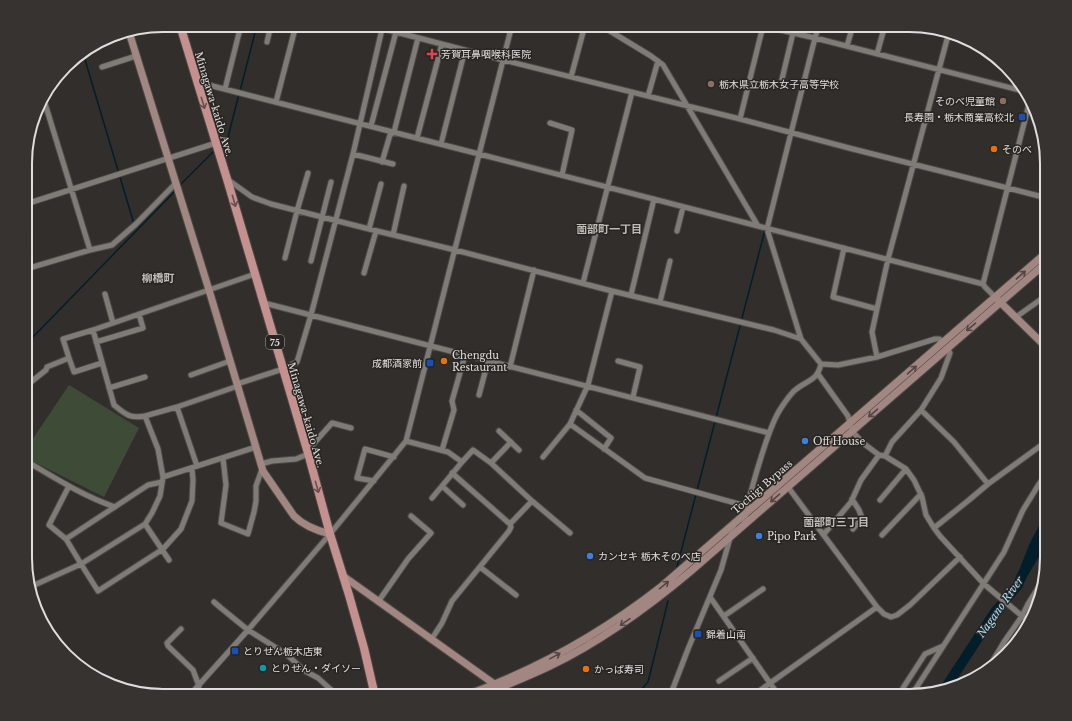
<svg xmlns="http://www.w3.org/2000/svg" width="1072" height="721" font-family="'Libre Baskerville','Noto Sans JP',serif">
	<rect width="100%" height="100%" fill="#322e2b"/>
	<path fill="#3e4c37" d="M69 385 139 428 104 497 26 458V449Z"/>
	<path fill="#021e2b" d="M1047 510V531L1042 551 1020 589 1013 586 1029 545Z"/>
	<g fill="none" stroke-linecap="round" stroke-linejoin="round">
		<path stroke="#021e2b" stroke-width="1.5" d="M83 53 134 224
			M240 91 257 25
			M219 146 228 137 239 94
			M180 185 215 150
			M26 343 32 338 176 190
			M677 567 765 230
			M636 696 648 682 668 601"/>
		<path stroke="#021e2b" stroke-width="10" d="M946 687 995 612 1018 585 1022 575"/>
		<g stroke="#4d4a47" stroke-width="7">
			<path id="street" d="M369 25 503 60 740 119 849 148 1039 196 1047 201
				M600 25 651 56 663 65 758 226
				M217 27V25
				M267 42 271 25
				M847 46 853 25
				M877 54 885 25
				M102 67 136 56
				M571 77 585 25
				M782 79 793 33
				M197 82 479 154 758 226 983 284
				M225 89 241 25
				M648 96 658 61
				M43 97 90 250
				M276 102 296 25
				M740 119 763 26 815 38 819 25
				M550 123 572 130 562 175
				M371 126 396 32
				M417 138 442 44
				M441 144 465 50
				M353 154 393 164
				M382 162 390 135 394 132 418 38
				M227 179 252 197 271 204 369 229 455 250 612 291 774 330 801 339
				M26 204 216 143
				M369 229 381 184
				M677 231 683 207
				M393 235 404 186
				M844 248 833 297 877 309
				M285 258 297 211 308 173
				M311 261 331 182
				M26 269 90 250 112 245 136 224 176 183
				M364 273 376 231
				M583 283 632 92
				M612 291 588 385 570 424 645 478 746 506
				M105 294 113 323
				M631 295 654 199
				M995 297 985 287 983 284 1030 100
				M660 302 670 261
				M264 303 769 433
				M1016 317 1047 295
				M93 330 114 405C125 414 130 419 145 416
				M96 342 143 328 139 314
				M877 357 872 332 877 309 888 259 949 32
				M69 358 74 372 102 363
				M618 361 640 367 633 397
				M821 364 838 365 877 357 935 339H939L944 342
				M510 367 534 270
				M818 374 848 416 852 431 863 443 879 455 885 456 906 469 914 480 922 497 926 515 934 528 940 536 984 584 1022 616 1028 620
				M191 375 230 361
				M237 384 283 369 297 362 311 315 353 154 383 25
				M26 386 46 370 47 367 69 358 63 339 93 330 255 274
				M109 388 145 377
				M479 395 488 361
				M177 407 197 466
				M576 410 611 438 604 449
				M921 410 954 442 988 484
				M499 431 519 450
				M406 441 448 452 462 462 473 450 491 463 532 501 510 524 511 527 509 531 452 601 442 623 431 640
				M442 450 454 410 452 401 465 355
				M307 451 332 423 351 428
				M885 456 892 442 921 410 941 378 950 353 947 348
				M543 457 570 424
				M223 458 226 485 221 523 248 534 254 512 256 501V486L262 469
				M26 461C55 478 83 496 115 507
				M491 463 511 442
				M261 464 272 461 296 459 308 454
				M192 468 193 480 192 501 181 529 163 549 98 591 81 564 145 524 152 513 160 496 163 477 158 449 145 416 177 407 238 386
				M452 473 510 524
				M163 477 256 447
				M374 481 357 478 365 449 394 457
				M442 486 463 505
				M788 487 877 607 884 614 891 617 897 615 910 605 960 557
				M432 498 462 462
				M852 499 859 510 862 518 853 529
				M880 500 906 469
				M532 501 570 533
				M145 524 169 560
				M744 525C748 497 757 469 766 442 770 431 774 418 781 408 785 402 789 396 794 391 806 380 817 382 821 364L801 339 767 229 791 133 815 38 1027 92
				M934 528 969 500 988 484 1047 441
				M824 534 851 502 861 480 879 455
				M882 535 921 494
				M66 539 148 485 162 482
				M480 567 516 595
				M30 587 81 564 66 539 49 525 69 486
				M710 597 779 696
				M214 602 221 608 248 630 286 654 305 671 318 678 338 696
				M378 602 408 559 431 533 411 516
				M724 616 763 589
				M181 629 167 643 168 646 193 670 199 686
				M989 667 1004 642 1022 616 1028 604 1041 583
				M719 681 753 658
				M903 688 925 654 943 646
				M189 696 248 630 330 534 406 441 512 25
				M670 696 688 649 721 570 734 524
				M752 696 877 607
				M911 696 1004 552 1023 510 1039 484 1047 473"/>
		</g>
		<g stroke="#4d4a47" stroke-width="9">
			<path id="secondary" d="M129 32 209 290 263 471 294 516C303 525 318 531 330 534
				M998 300 1047 348
				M343 576 511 696
				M43 625 46 630
				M464 696C536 670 602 633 662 586L1047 252
				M480 696C504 686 527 677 550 666 602 641 647 608 691 571L1047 262"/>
		</g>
		<g stroke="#4d4a47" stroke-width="10">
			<path id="primary" d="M180 25 227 179 308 453 330 534 349 595 364 648 375 696"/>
		</g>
		<use href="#street" stroke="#7f7b77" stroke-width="5"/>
		<use href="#secondary" stroke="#a28682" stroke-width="7"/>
		<use href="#primary" stroke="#c5918e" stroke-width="8"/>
	</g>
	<defs><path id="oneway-shaft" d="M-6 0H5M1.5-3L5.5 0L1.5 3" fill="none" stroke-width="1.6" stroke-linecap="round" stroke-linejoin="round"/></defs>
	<g stroke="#67504d">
		<use href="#oneway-shaft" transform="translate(203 103) rotate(73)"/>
		<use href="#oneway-shaft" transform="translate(234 201) rotate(74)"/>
		<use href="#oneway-shaft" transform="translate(317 487) rotate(74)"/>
	</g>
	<g stroke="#534643">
		<use href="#oneway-shaft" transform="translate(1021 275) rotate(-41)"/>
		<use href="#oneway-shaft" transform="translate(971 327) rotate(140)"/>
		<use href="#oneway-shaft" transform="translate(912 370) rotate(-41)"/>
		<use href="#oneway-shaft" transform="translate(873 413) rotate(139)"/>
		<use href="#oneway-shaft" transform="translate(775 498) rotate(139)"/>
		<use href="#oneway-shaft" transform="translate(664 585) rotate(-39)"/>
		<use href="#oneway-shaft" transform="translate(625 622) rotate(145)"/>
		<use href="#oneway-shaft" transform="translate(555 656) rotate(-29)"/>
	</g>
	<path fill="#e0444e" stroke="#282421" stroke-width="1.5" d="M430 48h4v4h4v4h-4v4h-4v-4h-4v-4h4z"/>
	<g fill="#8d6e63" stroke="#282421" stroke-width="1.5">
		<circle cx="711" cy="84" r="4"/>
		<circle cx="1003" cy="101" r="4"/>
	</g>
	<g fill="#1a4fb4" stroke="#282421" stroke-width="1.5">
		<rect x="1018" y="113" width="8" height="8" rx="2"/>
		<rect x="426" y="359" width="8" height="8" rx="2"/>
		<rect x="694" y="630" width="8" height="8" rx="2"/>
		<rect x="231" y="647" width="8" height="8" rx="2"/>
	</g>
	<g fill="#e8710a" stroke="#282421" stroke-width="1.5">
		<circle cx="994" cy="149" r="4"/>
		<circle cx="444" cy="361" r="4"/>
		<circle cx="586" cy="669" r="4"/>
	</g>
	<g fill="#3f7fe0" stroke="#282421" stroke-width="1.5">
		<circle cx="805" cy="441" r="4"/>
		<circle cx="759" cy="536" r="4"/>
		<circle cx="590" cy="556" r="4"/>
	</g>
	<circle fill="#0f9aa8" stroke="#282421" stroke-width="1.5" cx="263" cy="668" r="4"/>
	<g text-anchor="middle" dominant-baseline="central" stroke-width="3" stroke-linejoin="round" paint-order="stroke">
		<rect fill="#282421" stroke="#a9a6a4" stroke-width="1" x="266" y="335" width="18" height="14" rx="3"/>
		<g font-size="9" font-weight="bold" fill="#e0dedc">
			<text x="275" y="342">75</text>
		</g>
		<g font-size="10" fill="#e0dedc" stroke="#282421" text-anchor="start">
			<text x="441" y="54">芳賀耳鼻咽喉科医院</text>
			<text x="719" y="84">栃木県立栃木女子高等学校</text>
			<text x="995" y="101" text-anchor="end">そのべ児童館</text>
			<text x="1014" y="117" text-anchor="end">長寿園・栃木商業高校北</text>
			<text x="1002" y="149">そのべ</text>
			<text x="452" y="355">Chengdu<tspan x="452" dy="12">Restaurant</tspan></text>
			<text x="422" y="363" text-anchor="end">成都酒家前</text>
			<text x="813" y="441">Off House</text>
			<text x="767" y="536">Pipo Park</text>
			<text x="598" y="556">カンセキ 栃木そのべ店</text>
			<text x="706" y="634">錦着山南</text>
			<text x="243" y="651">とりせん栃木店東</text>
			<text x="271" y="668">とりせん・ダイソー</text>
			<text x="594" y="669">かっぱ寿司</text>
		</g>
		<g font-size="10" fill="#e0dedc" stroke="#282421">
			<text transform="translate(214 104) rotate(73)">Minagawa-kaido Ave.</text>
			<text transform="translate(306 415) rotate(74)">Minagawa-kaido Ave.</text>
			<text transform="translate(762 487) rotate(-41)">Tochigi Bypass</text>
		</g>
		<g font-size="11" font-weight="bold" fill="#c2bdb9" stroke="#282421">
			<text x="609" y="229">薗部町一丁目</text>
			<text x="158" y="278">柳橋町</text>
			<text x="836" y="522">薗部町三丁目</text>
		</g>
		<g font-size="11" font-style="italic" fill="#a6e0fe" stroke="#282421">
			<text transform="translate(1000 607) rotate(-55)">Nagano River</text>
		</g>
	</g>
	<path d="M0 0H1072V721H0ZM163 32H909A131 131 0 0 1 1040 163V558A131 131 0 0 1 909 689H163A131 131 0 0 1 32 558V163A131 131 0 0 1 163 32Z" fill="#373330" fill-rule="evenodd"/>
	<path fill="none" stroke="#e0dedc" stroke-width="2" d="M163 32H909A131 131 0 0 1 1040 163V558A131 131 0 0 1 909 689H163A131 131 0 0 1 32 558V163A131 131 0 0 1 163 32Z"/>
</svg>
